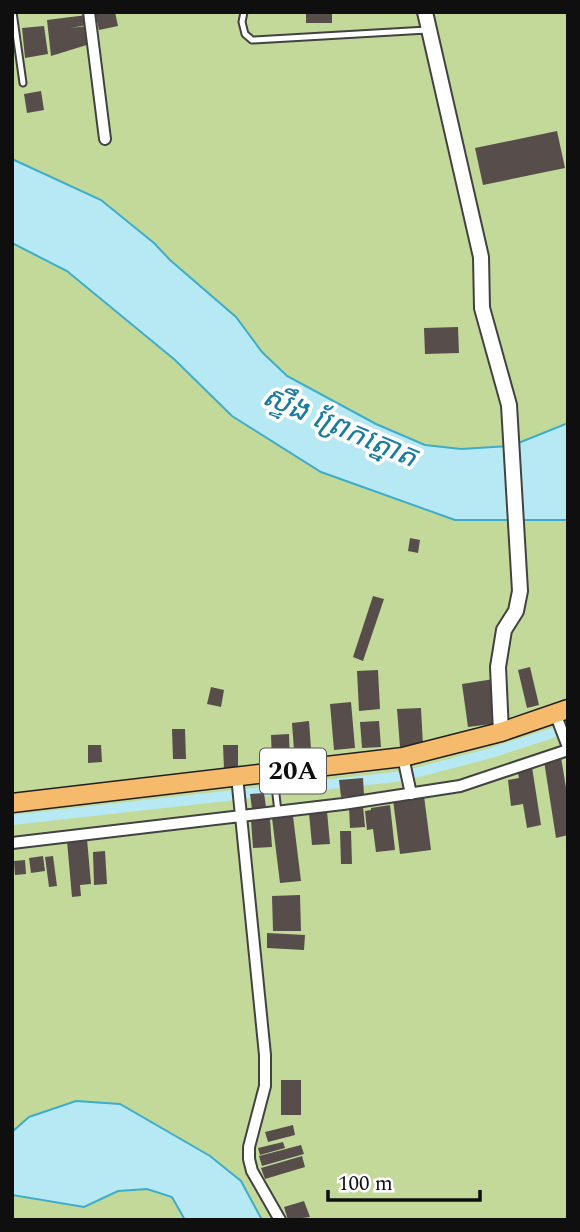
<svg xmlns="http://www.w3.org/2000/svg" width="580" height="1232" font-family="Spectral,'Noto Sans Khmer',serif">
	<rect width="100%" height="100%" fill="#fff9f1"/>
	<path fill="#c2d99a" d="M12 12H568V1220H12Z"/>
	<path fill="#b7e9f5" stroke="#3facca" stroke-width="2" d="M12 159 101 200 154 243 170 260 236 317 262 352 287 376 376 424 425 445 461 449 511 446 568 423V520H455L321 472 232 416 175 360 67 271 12 243Z
		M76 1101 120 1104 210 1156 241 1181 262 1220H185L172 1197 147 1189 118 1191 84 1207 12 1195V1132L29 1117Z"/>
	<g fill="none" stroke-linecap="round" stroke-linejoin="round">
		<path stroke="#b7e9f5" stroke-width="10" d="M12 820 404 776 491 753 568 728"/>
	</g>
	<path fill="#574e4b" d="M95 12H115L118 26 99 30Z
		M306 12H332V23H306Z
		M87 15 88 25 70 28 88 26 90 44 51 56 47 20Z
		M44 26 48 54 25 58 22 28Z
		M41 91 44 110 27 113 24 94Z
		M557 131 565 168 483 185 475 148Z
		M458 327 459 353 425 354 424 328Z
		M410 538 420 540 418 553 408 551Z
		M373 596 384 599 363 661 353 657Z
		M530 667 539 705 527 708 518 670Z
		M378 670 380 709 359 711 357 671Z
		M494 679 500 723 468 727 462 684Z
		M211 687 224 690 221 707 207 704Z
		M351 702 355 748 334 750 330 704Z
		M421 708 423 746 400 747 397 709Z
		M309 721 312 763 295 764 292 723Z
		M379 721 381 747 362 748 360 722Z
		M172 729H185L186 759H173Z
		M289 734 290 760 272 761 271 735Z
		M88 745H101L102 762 88 763Z
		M223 745H238V769H224Z
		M561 757 568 800V835L556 838 544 761Z
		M532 767 541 825 527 828 523 804 511 806 508 780 519 778 517 769Z
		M363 778 364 795 341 797 339 780Z
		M264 793 266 807 252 809 250 794Z
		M424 796 431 850 400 854 393 800Z
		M390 805 395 850 376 852 373 829 367 830 365 811 371 810V808Z
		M363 806 365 827 350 828 349 807Z
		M327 811 330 844 312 845 309 813Z
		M293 816 301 881 280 883 272 818Z
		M270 819 272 847 253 848 251 820Z
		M340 831H351L352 864H341Z
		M87 839 91 884 80 885 81 896 72 897 67 841Z
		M105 851 107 884 94 885 93 852Z
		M43 856 45 871 31 873 29 858Z
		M53 856 57 886 49 887 45 857Z
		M25 860 26 874 15 875 14 861Z
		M300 895 301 931H273L272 896Z
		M267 933 305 935 304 950 267 948Z
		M281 1080H301V1115H281Z
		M293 1125 295 1135 268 1142 265 1132Z
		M283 1142 285 1148 260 1155 258 1148Z
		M301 1145 304 1154 262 1166 259 1156Z
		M302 1156 305 1167 265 1179 261 1168Z
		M304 1201 310 1217 288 1220 284 1207Z"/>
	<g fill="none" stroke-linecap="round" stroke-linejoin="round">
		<g stroke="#424242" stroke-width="9">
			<path id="service" d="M13 12 23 83
				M244 12 242 22 245 34 252 40 427 30
				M274 777 278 812"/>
		</g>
		<g stroke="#424242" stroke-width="14">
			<path id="minor" d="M89 12 105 139
				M555 713 568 747
				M403 757 411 794
				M237 776 265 1055V1086L249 1147V1159L252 1171 280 1220
				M12 843 343 804 460 786 568 750"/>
		</g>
		<g stroke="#424242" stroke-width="18">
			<path id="tertiary" d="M425 12 481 257 482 308 509 405 520 591 516 611 504 630 498 667 501 732"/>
		</g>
		<g stroke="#202020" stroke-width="21">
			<path id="primary" d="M12 803 403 757 501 732 568 709"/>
		</g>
		<use href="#service" stroke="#fff" stroke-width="5"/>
		<use href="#minor" stroke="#fff" stroke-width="10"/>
		<use href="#tertiary" stroke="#fff" stroke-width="14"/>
		<use href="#primary" stroke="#f5ba6b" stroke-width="18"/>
	</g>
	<g text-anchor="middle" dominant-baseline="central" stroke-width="7" stroke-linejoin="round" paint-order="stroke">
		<rect fill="#fff" stroke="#575757" stroke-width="2" x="260" y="748.5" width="66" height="45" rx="5"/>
		<g font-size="26" font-weight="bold" fill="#0f0f0f">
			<text x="293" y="771">20A</text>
		</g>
		<g font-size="30" font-style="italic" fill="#1a7c9e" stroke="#fff">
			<text transform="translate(340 427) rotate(23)">ស្ទឹង ព្រែកត្នោត</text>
		</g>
	</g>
	<rect width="580" height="1232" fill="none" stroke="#0f0f0f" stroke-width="28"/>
	<path d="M328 1190v10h152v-10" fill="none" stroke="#0f0f0f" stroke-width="3.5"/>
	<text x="338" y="1190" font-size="21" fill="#0f0f0f" stroke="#ffffff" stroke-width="5" paint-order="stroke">100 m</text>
</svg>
